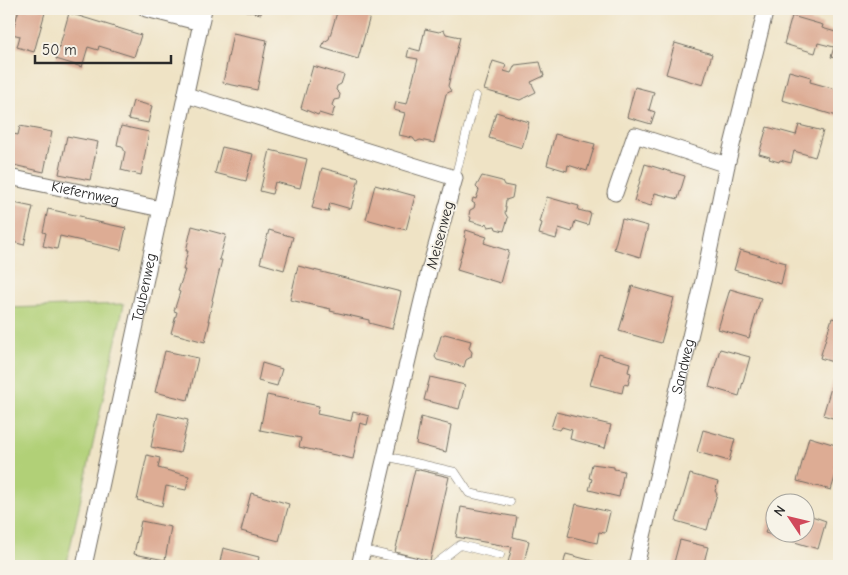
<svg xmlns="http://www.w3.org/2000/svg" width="848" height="575" font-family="'Comic Neue',sans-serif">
	<rect width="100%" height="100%" fill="#f7f3e8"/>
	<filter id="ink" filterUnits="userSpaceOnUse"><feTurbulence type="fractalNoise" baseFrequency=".02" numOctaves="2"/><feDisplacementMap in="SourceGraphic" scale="10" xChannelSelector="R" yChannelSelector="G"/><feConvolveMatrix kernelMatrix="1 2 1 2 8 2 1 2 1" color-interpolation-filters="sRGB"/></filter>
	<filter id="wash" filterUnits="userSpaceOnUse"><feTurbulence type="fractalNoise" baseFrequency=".0096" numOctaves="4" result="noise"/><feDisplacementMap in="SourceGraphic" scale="20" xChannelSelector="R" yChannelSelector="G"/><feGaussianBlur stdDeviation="1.12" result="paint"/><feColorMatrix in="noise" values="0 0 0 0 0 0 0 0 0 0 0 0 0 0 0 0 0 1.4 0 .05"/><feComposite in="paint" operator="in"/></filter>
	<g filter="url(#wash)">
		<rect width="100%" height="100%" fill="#efe3c5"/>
		<path fill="#b1d077" stroke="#6e7e51" d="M124 304 66 566H9V308Z"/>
		<g id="blocks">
			<path fill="#ddac94" d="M19 9H46L34 52 17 47 20 36 12 34Z
				M238 9H262L261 14Z
				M338 9H372L358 59 322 48 324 42 329 39Z
				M69 13 141 35 134 57 99 46 98 50 88 47 82 67 56 59Z
				M792 16 823 25 822 28 839 33V59L831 57 834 47 818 43 815 53 784 44Z
				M425 29 439 32 444 30 446 34 460 37 448 86 451 91 446 94 434 143 420 140 416 142 413 138 399 135 405 113 394 110 396 102 407 104 418 59 407 57 409 48 420 51Z
				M233 33 267 40 257 90 223 83Z
				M675 43 712 54 703 85 666 74Z
				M493 61 506 65 504 71 511 73 515 65 540 62 544 76 531 82 536 92 520 100 484 90Z
				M313 66 344 75 341 84 337 86 336 90 340 94 339 99 334 100 332 105 335 109H334L332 117 319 113 318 115 301 108Z
				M789 71 811 77 810 82 839 90V107L837 116 782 100Z
				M635 87 654 92 649 110 655 112 651 124 627 117Z
				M133 101 152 106 148 123 128 119Z
				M496 112 529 122 522 148 489 138Z
				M799 125 823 131 815 157 794 151 791 163 780 160 779 162 769 159 770 157 759 154 767 127 796 135Z
				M20 126 52 132 44 172 9 164V133L18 135Z
				M121 126 149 132 141 175 121 170 125 152 122 146 117 145Z
				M555 134 595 144 587 171 568 165 567 171 547 165Z
				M67 136 98 142 90 180 59 174Z
				M222 147 253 154 246 181 215 173Z
				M270 150 307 159 300 188 275 182 272 194 260 191Z
				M645 164 685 176 678 199 655 193 651 206 634 201Z
				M322 168 359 178 351 209 330 203 328 212 312 208Z
				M482 176 502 181 504 185 514 187 512 198 506 200 505 207H506L505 213 508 218 504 231 496 229 495 226 488 227 486 223 484 225 470 221 471 218 469 215 470 210 474 208 475 204 472 202 473 198 476 199 479 190 476 187Z
				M375 185 415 196 406 230 366 219Z
				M547 197 579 206 578 210 591 213 588 225 575 221 572 232 559 228 556 239 539 234 542 223 540 222Z
				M9 202 33 207 24 245 9 241Z
				M48 209 84 217V219L126 228 121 250 60 236 57 249 43 246 46 233 43 232Z
				M622 219 648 226 640 257 614 249Z
				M192 226 226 235 219 260H222L212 300 213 301 208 321H210L205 342 171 333 177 312 174 311 180 292 178 291 185 270H183L188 251H186Z
				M269 230 293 237 284 270 260 263Z
				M466 230 487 237 484 243 509 251 500 283 457 270 466 238 464 237Z
				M740 250 786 263 781 284 734 270Z
				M298 266 401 292 392 329 369 323V320L330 311 331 309 290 300Z
				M632 286 674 298 661 343 619 331Z
				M730 289 761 298 749 338 718 329Z
				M832 318 839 320V364L820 358Z
				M445 334 471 341 469 348 472 352 471 357 466 360 464 367 437 360 435 357 441 336Z
				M720 349 750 357 739 396 709 387Z
				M165 351 198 358 188 400 155 392Z
				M599 354 630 363 628 372 631 373 628 385 624 384 622 393 590 385Z
				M262 363 282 369 277 386 258 381Z
				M430 377 465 385 459 409 424 400Z
				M833 381 839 382V420L823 415Z
				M267 395 319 406 317 414 351 421 353 412 369 416 367 425 360 423 353 459 299 447 301 438 260 430Z
				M556 412 611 425 605 448 570 439 572 430 562 427 560 430 551 428Z
				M158 413 188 420 180 453 151 447Z
				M421 417 451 425 446 452 416 444Z
				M703 430 735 439 729 461 697 452Z
				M809 437 839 446V462L838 466 835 465 834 470 837 471 831 490 797 481Z
				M147 455 160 458 158 468 189 476 186 490 166 486 162 506 137 500Z
				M592 464 614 467V469L624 471 619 497 589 490 592 479 589 478Z
				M415 469 449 477 430 561 395 552Z
				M690 474 718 482 715 491 717 494 707 530 676 521Z
				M251 493 289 504 279 541 241 531Z
				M576 504 610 512 605 533 599 532 597 543 568 536Z
				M774 505H776V532H806V514L826 521 818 549 765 533Z
				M461 507 517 517 513 537 529 541 523 566H507L512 547 456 537Z
				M141 521 171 527 165 560 134 554Z
				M680 540 708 547 703 566H673Z
				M223 548 259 557 257 566H239L220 562Z
				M566 554 601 563 600 566H563Z"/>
		</g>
	</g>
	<g filter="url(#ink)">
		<use href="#blocks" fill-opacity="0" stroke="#706b61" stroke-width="1"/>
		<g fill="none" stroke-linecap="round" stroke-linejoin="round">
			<g stroke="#706b61" stroke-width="9">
				<path id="lane" d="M455 178 476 96
					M385 456 455 472 469 493 510 502
					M363 550 433 566 460 545 500 555"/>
			</g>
			<g stroke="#706b61" stroke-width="17">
				<g id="street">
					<path d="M146 9 201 23"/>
					<path d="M186 95 455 178 429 271 359 566"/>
					<path id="s1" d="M9 177 161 209"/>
					<path d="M615 193 635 135 727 165"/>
					<path id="s2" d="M84 566 204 9"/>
					<path id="s3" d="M636 566 704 277 727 165 766 9"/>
				</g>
			</g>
			<use href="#lane" stroke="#fff" stroke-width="8"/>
			<use href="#street" stroke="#fff" stroke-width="15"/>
		</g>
	</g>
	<g text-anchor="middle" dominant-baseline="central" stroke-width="4" stroke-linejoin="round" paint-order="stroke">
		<g font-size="15" fill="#2b2b2b" stroke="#f7f3e8">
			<text stroke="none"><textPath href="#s1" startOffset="78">Kiefernweg</textPath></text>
			<text transform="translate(440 235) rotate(-75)">Meisenweg</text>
			<text stroke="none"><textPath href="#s2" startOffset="285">Taubenweg</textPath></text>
			<text stroke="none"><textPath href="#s3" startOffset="205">Sandweg</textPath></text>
		</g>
	</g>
	<rect width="848" height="575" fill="none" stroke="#f7f3e8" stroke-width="30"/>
	<g transform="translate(790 518) rotate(305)"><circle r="24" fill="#f7f3e8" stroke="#a5a39c"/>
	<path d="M0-4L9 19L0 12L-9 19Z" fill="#d1495b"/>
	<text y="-8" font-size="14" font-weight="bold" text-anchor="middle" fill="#2b2b2b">N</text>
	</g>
	<path d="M35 55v8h136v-8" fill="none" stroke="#2b2b2b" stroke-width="2.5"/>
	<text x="42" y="55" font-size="15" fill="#2b2b2b" stroke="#f7f3e8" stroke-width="4" paint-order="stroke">50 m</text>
</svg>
